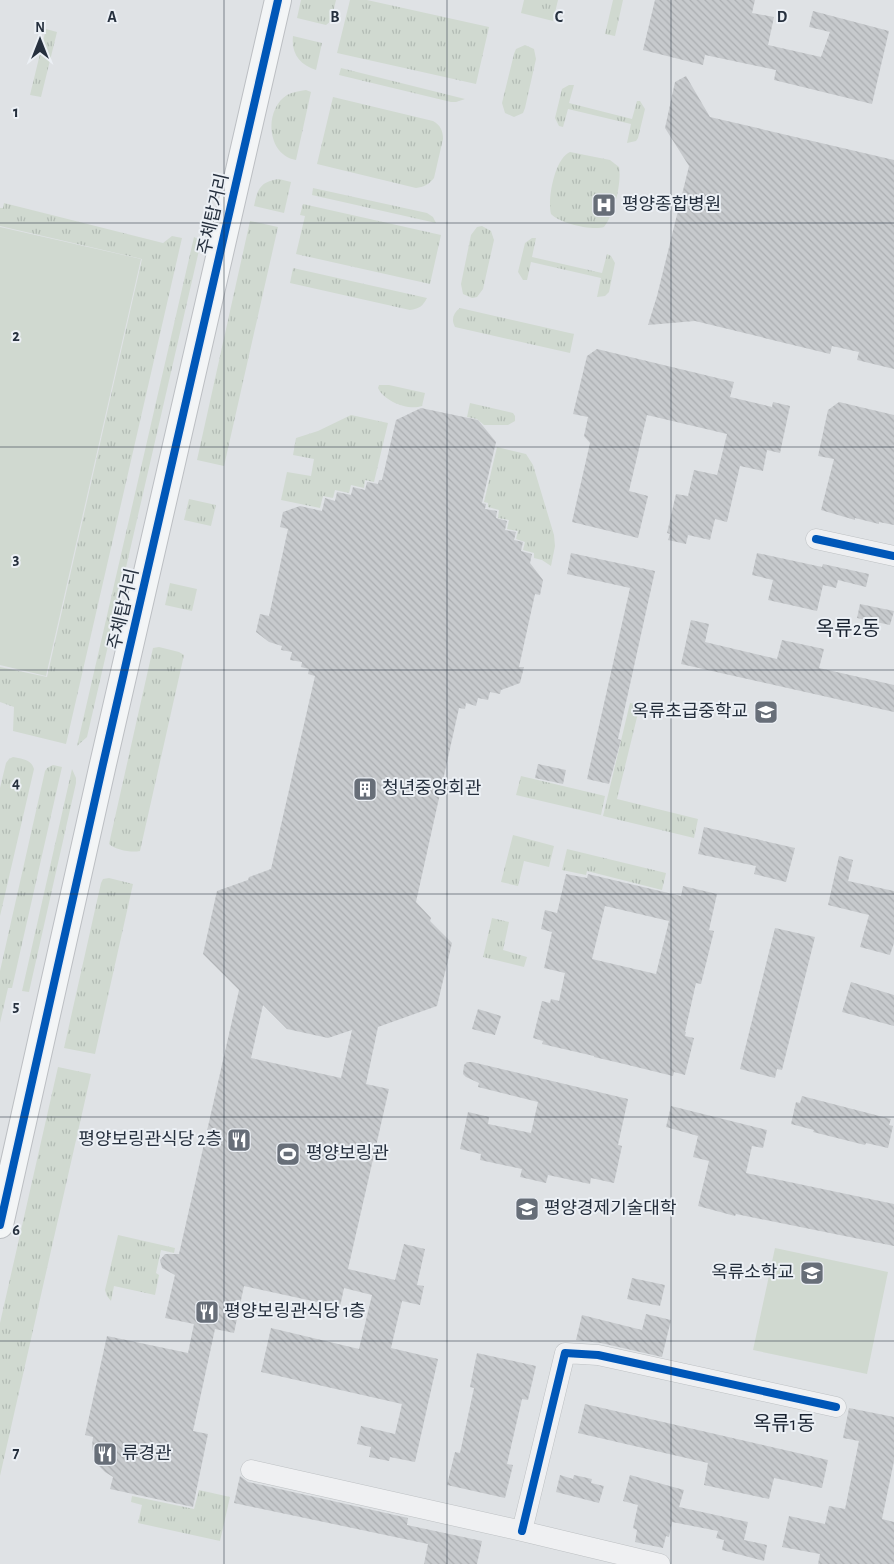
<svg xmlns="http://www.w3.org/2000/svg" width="894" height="1564" font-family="'Alegreya Sans','Noto Sans KR',sans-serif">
	<defs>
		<pattern id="grass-tufts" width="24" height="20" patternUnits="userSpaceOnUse" patternTransform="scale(1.25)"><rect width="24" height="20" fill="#d0d9d0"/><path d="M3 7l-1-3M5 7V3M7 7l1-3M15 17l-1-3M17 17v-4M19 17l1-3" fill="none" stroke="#b2bbb4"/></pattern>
		<pattern id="building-back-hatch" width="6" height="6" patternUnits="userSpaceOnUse" patternTransform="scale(1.25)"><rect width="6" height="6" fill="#c7cacd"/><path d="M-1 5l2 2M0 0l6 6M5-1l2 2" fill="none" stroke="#abaeb1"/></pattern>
	</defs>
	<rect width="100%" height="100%" fill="#dfe2e5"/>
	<path fill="url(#grass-tufts)" d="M301 0H336L331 21 326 25 297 18Z
		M350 0H367L489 27 476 84 337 53Z
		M524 0H558L553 21 521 13Z
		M613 0H623L615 36 605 34Z
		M46 29 57 32 41 97 30 95Z
		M293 36 322 43 316 70C300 65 291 54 293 36Z
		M525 45 534 49 536 59 525 108 523 113 514 117 505 113 502 103 514 54 516 49Z
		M341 68 465 99 456 102H451L339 75Z
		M569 85H574L569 103 632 119 637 101H640L645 109 638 138 636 141 627 143 631 124 568 109 563 127 559 126 555 118 562 89Z
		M306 90 311 92 296 160C266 155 264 109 287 95 293 92 300 91 306 90Z
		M333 97 433 121C440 125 443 130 443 139L434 178C428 185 424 187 416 188L317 164Z
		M570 152 610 160 619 167C622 182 614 215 604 227 592 231 559 223 551 214 547 199 555 158 570 152Z
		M279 179 291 182 284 213 254 206C258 188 260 182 279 179Z
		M313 188 427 213 433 217 436 223 312 195Z
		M4 203 163 243 172 236 182 238 66 744 13 731 14 707 0 702V667L47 677 142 259 0 226V208H3Z
		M303 204 441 235 430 284 296 254 305 216 300 215Z
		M250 221 278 227 224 466 197 460Z
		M482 226 491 231 494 240 483 289 477 297 472 298 463 294 461 284 471 235 477 227Z
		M194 237 198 239 200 246 87 737 77 746Z
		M532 238H536L532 257 602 273 607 254 611 256 615 263 609 292 605 296 597 297 601 278 531 262 527 280H523L518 272 525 243Z
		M293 268 427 298C423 306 419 309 410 310L290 283Z
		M460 308 574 334 570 353 455 327C451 320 453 313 460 308Z
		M379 385H389L425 393 422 406C408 411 384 401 378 388Z
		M470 403 513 413 515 416V421L508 425H484L477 419 467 417Z
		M351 415 388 423 374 482 365 480 364 488 351 485 349 493 335 490 333 498 323 496 320 508 281 500 287 472 311 476 314 459 293 455 296 438 318 431Z
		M497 447 526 454 533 465 554 535 555 546 551 566 542 560 534 558V553L523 550 525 542 516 539 518 531 507 529 509 520 498 518 499 510 488 507V503L484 502Z
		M189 499 216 505 211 526 184 520Z
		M170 583 197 589 192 611 165 605Z
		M159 647 179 652 184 655 140 851C131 853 116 850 109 844L153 648Z
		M630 703 640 705 617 799 698 819 694 838 603 816Z
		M13 757C22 759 31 759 34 769L0 916V788L6 763 9 759Z
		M53 765 62 767 12 988H8L0 1023V971L45 771 47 768Z
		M72 769 76 778V783L29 992 22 991Z
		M521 776 605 796 601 815 516 795Z
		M513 835 554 846 549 867 524 861 518 886 501 882Z
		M567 849 666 873 662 890 587 871 586 875 562 870Z
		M109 878 133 884 95 1054 64 1048 101 883 103 879Z
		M492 918 509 922 503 950 527 957 524 967 483 957Z
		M58 1067 91 1074 0 1476V1323Z
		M118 1235 175 1248 174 1253 161 1250 156 1273 159 1275 155 1295 114 1286 111 1301 107 1296 105 1290Z
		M199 1490 230 1497 220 1541 138 1523 142 1505 131 1502 132 1496 194 1509Z"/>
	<path fill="#d0d9d0" d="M0 227 141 259 46 676 0 665Z
		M775 1248 888 1272 867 1374 753 1350Z"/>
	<path fill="url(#building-back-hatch)" fill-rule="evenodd" d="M655 0H755L752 13 774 17 768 45 821 57 830 32 809 27 813 11 889 31 872 104 774 80 776 70 705 55 703 65 643 50Z
		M686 76 710 117 894 160V369L857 360 859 352 832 346 830 354 695 321 648 325 657 296 689 166 665 128 675 82Z
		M597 349 734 382 730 397 772 407 773 402 790 406 780 453 767 450 763 471 740 466 727 522 715 519 710 540 688 535 686 544 668 540 670 534 667 533 676 494 688 496 694 470 717 475 727 434 647 415 629 491 648 496 638 538 572 522 590 443 584 436 588 417 573 414 587 356Z
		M839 402 894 415V525L879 522V524L855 518V520L821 510 834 459 818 456 828 410Z
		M421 408 478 420 496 442 482 503 486 504 485 509 497 511 496 518 507 521 505 530 516 532 514 540 523 542 521 551 532 554 530 563 543 580 540 595 535 594 519 667H524L520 683 501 690 500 694 490 692 488 700 478 698 476 706 466 703 465 709 459 708 416 902 431 918 430 921 452 943 437 1006 378 1027 366 1084 389 1089 348 1269 395 1280 404 1244 425 1249 417 1285 424 1286 420 1305 402 1301 391 1348 438 1359 415 1462 390 1457 389 1461 369 1457 371 1447 357 1444 361 1426 395 1434 402 1404 261 1372 271 1328 359 1349 372 1295 344 1288 340 1307 244 1286 234 1333 215 1329 193 1431 208 1434 193 1507 110 1489 113 1477 105 1472 98 1465 94 1456 92 1446 93 1437 85 1435 107 1336 188 1353 194 1324 165 1318 175 1275 162 1268 160 1260 165 1254H179L239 990 203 954 217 891 248 880 249 877 271 869 315 676 308 674 309 669 301 667 302 662 290 660 292 652 281 650 282 646 269 642 256 632 260 614 269 616 288 529 280 527 283 512 300 506 322 511 325 498 335 501 337 492 351 495 353 487 365 490 367 482 378 484 379 480H382L396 420ZM263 1005 287 1029 328 1038 352 1030 341 1078 251 1058Z
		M571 553 655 571 618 739 621 740 609 784 587 779 630 588 567 574Z
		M757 553 822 567 823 564 869 574 866 587 838 580 836 588 823 585 817 611 768 600 773 580 752 575Z
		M860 604 894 611 890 625 857 618Z
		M691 620 709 624 705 642 777 659 782 640 824 649 819 668 894 685V712L681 664Z
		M538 764 566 770 563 784 535 778Z
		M704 827 795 848 786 882 754 874 756 866 698 854Z
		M839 856 853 860 848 881 894 891V943L890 955 860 947 869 915 828 905Z
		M566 874 587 878 588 874 681 896 683 886 717 894 709 930 714 931 701 984 696 983 685 1032H686L685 1036 694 1038 685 1075 674 1072 673 1076 620 1063 594 1057V1056L542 1044 543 1041 533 1038 542 1001 550 1003 551 999 559 1001 565 973 544 968 552 932 541 929 545 910 557 913ZM605 906 669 921 656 974 592 959Z
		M775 928 815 937 782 1070 777 1069 775 1078 740 1069Z
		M851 982 894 995V1026L842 1012Z
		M478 1009 501 1016 495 1035 472 1029Z
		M467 1062H472L628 1099 618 1145 622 1146 614 1183 591 1178 590 1184 548 1175 546 1183 520 1177 522 1169 480 1160 481 1154 460 1149 468 1112 489 1117 488 1124 531 1133 538 1102 478 1087 479 1083 466 1077 463 1074 464 1065Z
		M802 1096 891 1119 889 1125 893 1126 888 1148 866 1143 865 1145 813 1132 814 1130 791 1124 796 1102 800 1103Z
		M671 1106 767 1130 763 1148 752 1146 746 1173 894 1204V1246L736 1214 735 1216 698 1206 709 1161 693 1157 698 1136 666 1127Z
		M632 1278 665 1285 660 1306 627 1299Z
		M646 1314 671 1320 662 1357 601 1343 576 1340 582 1315 642 1330Z
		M477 1353 536 1366 528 1400 522 1399 507 1464 513 1465 505 1498 447 1485 455 1452 460 1453 474 1388 470 1387Z
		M585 1404 828 1460 822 1488 774 1478 769 1499 704 1485 708 1463 578 1433Z
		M849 1408 894 1417V1461L882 1519 894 1522V1564H818L820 1554 782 1547 789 1516 825 1524 829 1506 845 1509 859 1441 843 1438Z
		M560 1475 573 1479 574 1475 592 1479 591 1483 604 1486 599 1503 556 1492Z
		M630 1475 684 1490 679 1507 748 1522 744 1540 767 1545 764 1561 722 1550 724 1540 716 1538 718 1531 672 1522 669 1537 666 1536 663 1548 635 1542 637 1530 633 1528 638 1505 623 1501Z
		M240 1476 248 1482 408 1518 407 1525 482 1541 477 1564H424L428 1544 234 1503Z"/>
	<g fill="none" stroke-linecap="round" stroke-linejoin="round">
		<g stroke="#bdc0c3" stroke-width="21">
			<path id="minor" d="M816 539 894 556
				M251 1470 522 1531 660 1564
				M522 1531 565 1353 598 1355 836 1407"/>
		</g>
		<g stroke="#bcbfc3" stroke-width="28">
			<path id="major" d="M0 1225 103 764 278 0"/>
		</g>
		<use href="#minor" stroke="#eff0f2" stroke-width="20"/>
		<use href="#major" stroke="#f3f5f6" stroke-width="26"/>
		<g stroke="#ecf0f5" stroke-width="11">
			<path id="cycleway" d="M816 539 894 556
				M0 1225 103 764 278 0
				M522 1531 565 1353 598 1355 836 1407"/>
		</g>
		<use href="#cycleway" stroke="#0057b8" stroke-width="8"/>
	</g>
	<path fill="none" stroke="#26303e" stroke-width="1" stroke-opacity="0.55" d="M224 0V1564M447 0V1564M671 0V1564M0 223H894M0 447H894M0 670H894M0 894H894M0 1117H894M0 1341H894"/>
	<defs>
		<g id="hospital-square" transform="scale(1.25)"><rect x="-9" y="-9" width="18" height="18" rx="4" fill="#676e78" stroke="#ecf0f5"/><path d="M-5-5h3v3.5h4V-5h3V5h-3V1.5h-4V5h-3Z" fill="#fff"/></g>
		<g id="school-square" transform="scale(1.25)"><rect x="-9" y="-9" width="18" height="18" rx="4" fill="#676e78" stroke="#ecf0f5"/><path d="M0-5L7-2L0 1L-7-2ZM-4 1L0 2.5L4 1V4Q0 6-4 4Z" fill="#fff"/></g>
		<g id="building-square" transform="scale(1.25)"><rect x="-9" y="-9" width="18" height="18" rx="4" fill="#676e78" stroke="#ecf0f5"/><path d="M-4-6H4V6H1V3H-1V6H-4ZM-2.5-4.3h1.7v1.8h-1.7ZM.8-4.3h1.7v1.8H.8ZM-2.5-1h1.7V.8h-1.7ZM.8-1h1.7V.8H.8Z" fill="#fff"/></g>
		<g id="restaurant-square" transform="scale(1.25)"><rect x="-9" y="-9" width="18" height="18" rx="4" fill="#676e78" stroke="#ecf0f5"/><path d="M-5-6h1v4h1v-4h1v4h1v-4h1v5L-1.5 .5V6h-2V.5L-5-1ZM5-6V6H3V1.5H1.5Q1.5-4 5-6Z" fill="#fff"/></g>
		<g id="stadium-square" transform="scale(1.25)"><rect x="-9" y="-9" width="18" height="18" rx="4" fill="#676e78" stroke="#ecf0f5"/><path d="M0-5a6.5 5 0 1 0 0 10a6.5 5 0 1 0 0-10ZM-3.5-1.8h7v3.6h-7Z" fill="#fff"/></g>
		<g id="university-square" transform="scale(1.25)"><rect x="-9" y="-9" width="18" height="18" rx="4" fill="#676e78" stroke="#ecf0f5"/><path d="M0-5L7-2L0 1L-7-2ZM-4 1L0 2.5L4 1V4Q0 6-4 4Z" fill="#fff"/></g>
	</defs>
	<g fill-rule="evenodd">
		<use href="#hospital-square" x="604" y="205"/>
		<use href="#school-square" x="766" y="712"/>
		<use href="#building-square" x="365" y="789"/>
		<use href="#restaurant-square" x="239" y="1140"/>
		<use href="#stadium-square" x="288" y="1154"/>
		<use href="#university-square" x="527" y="1209"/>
		<use href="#school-square" x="812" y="1273"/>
		<use href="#restaurant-square" x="207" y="1312"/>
		<use href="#restaurant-square" x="105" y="1454"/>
	</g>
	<g text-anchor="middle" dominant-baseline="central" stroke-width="4" stroke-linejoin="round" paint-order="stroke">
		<g font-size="18" fill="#26303e" stroke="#ecf0f5" text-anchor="start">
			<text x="622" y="205">평양종합병원</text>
			<text x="748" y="712" text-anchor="end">옥류초급중학교</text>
			<text x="382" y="789">청년중앙회관</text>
			<text x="222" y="1140" text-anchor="end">평양보링관식당 2층</text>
			<text x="306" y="1154">평양보링관</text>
			<text x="544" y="1209">평양경제기술대학</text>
			<text x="794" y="1273" text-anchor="end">옥류소학교</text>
			<text x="224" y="1312">평양보링관식당 1층</text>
			<text x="122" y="1454">류경관</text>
		</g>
		<g font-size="18" fill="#26303e" stroke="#ecf0f5">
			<text transform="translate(214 214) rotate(-77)">주체탑거리</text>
			<text transform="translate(124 609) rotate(-77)">주체탑거리</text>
		</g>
		<g font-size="20" fill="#18212f" stroke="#ecf0f5">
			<text x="848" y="629">옥류2동</text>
			<text x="784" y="1424">옥류1동</text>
		</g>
	</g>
	<g font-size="16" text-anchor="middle" font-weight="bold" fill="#26303e" stroke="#ecf0f5" stroke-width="4" stroke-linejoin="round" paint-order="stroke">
		<text x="112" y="22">A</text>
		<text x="335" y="22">B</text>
		<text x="559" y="22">C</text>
		<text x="782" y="22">D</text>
		<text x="16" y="117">1</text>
		<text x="16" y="341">2</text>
		<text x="16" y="564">3</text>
		<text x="16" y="788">4</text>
		<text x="16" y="1011">5</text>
		<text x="16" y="1235">6</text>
		<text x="16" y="1458">7</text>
	</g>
	<g transform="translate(40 40)" stroke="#ecf0f5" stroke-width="4" paint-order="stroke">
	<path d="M0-4L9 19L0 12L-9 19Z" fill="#26303e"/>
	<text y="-8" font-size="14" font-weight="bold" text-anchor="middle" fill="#26303e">N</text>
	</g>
</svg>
